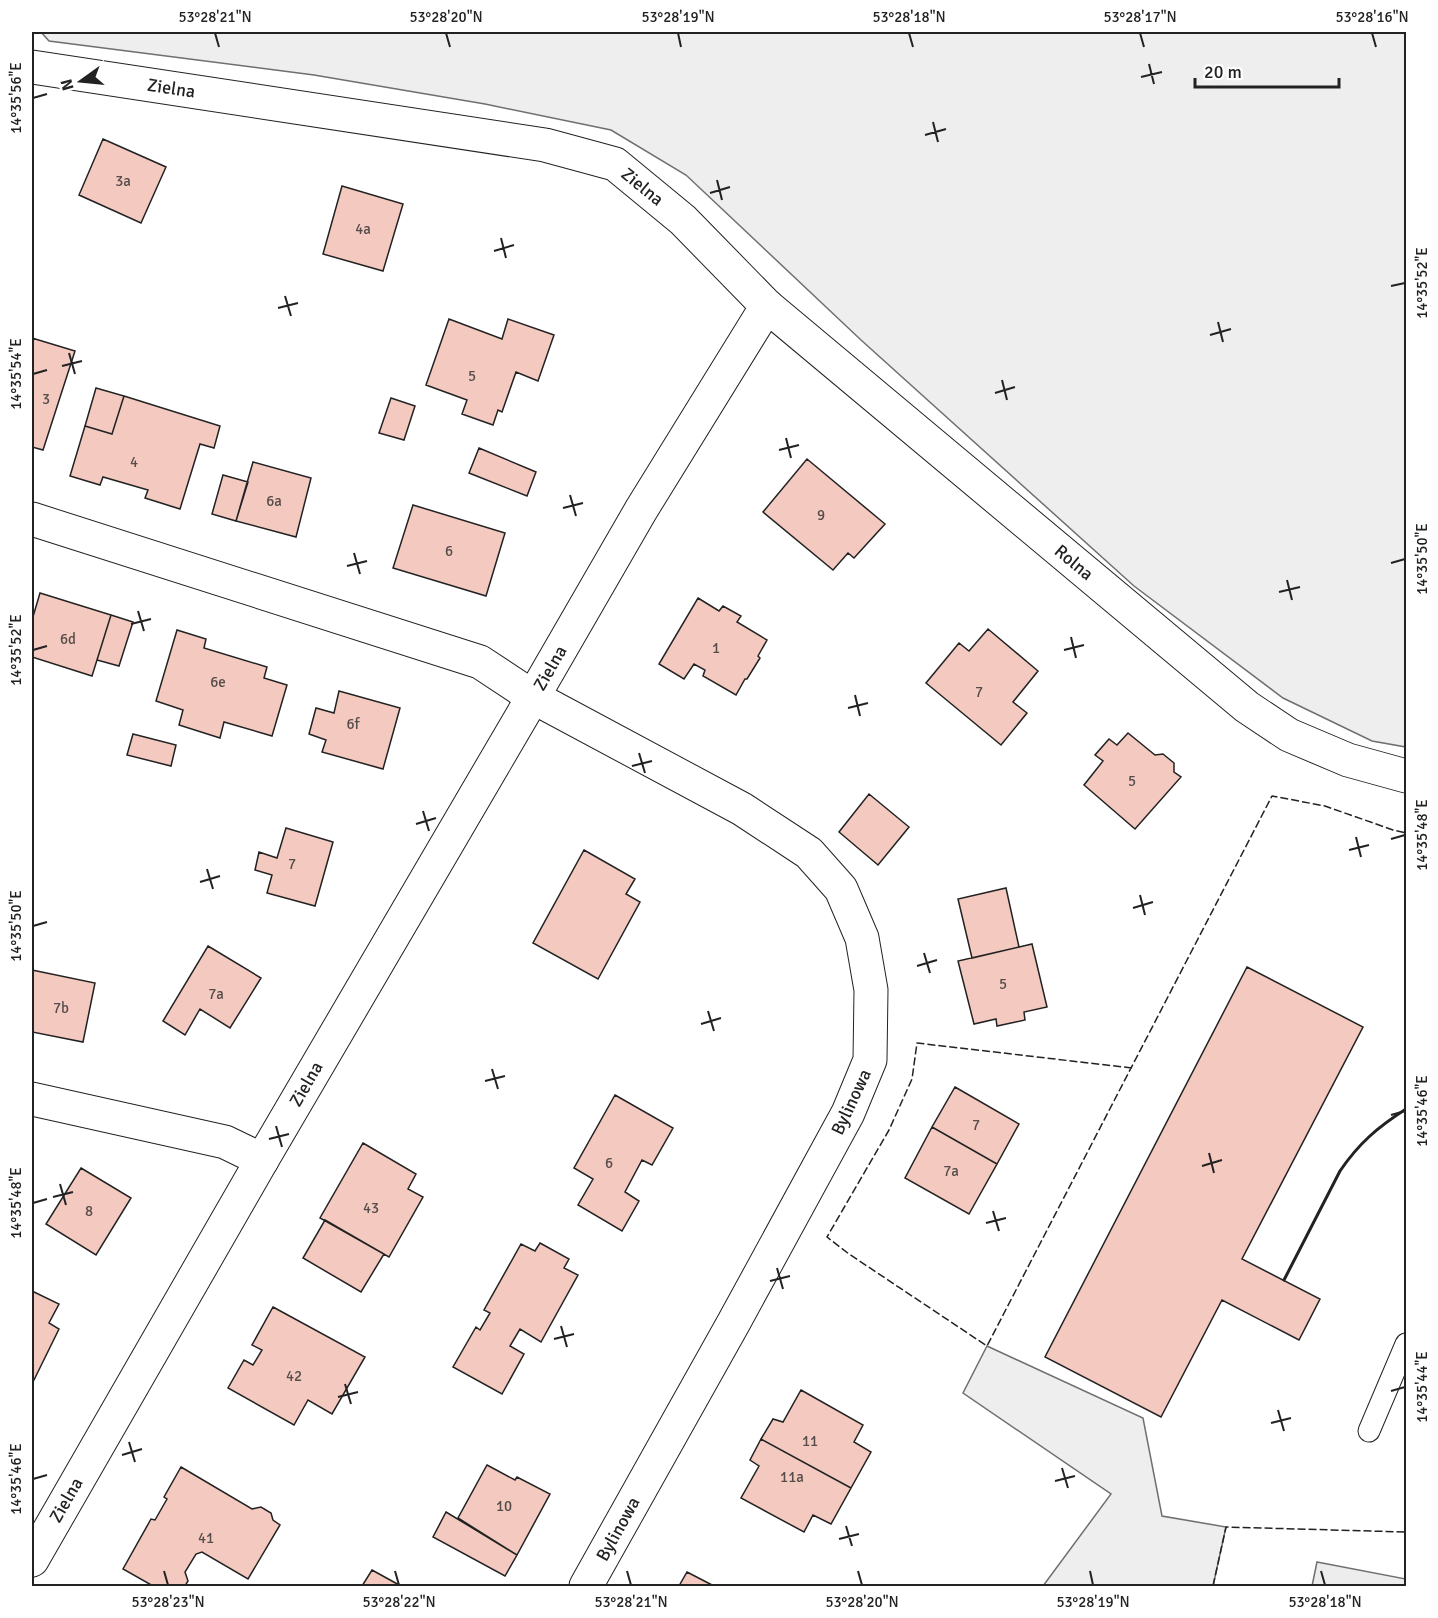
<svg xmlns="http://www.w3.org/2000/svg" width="1438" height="1618" font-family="Signika,sans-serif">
	<rect width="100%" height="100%" fill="#fff"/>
	<path fill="#eee" stroke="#6f6f6f" stroke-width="1.5" d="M41 32H1406V747L1372 741 1283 698 1134 586 861 340 686 175 611 130 485 104 314 75 49 41Z
		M987 1346 1143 1418 1162 1516 1226 1527 1213 1586H1043L1111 1494 963 1393Z"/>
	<path fill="#ededed" stroke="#6f6f6f" stroke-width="1.5" d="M1317 1562 1406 1579V1586H1312Z"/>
	<path fill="#f3c9c0" stroke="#222" stroke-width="1.5" d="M103 139 166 167 141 223 79 195Z
		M342 186 403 204 383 271 323 254Z
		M449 319 502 339 508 319 554 335 538 381 516 372 502 412 498 410 493 425 462 414 467 400 426 385Z
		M32 338 75 351 43 450 32 447Z
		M96 388 124 396 112 434 85 426Z
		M124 396 220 426 214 448 200 444 180 509 145 498 148 490 103 477 100 485 70 476 85 426 112 434Z
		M391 398 415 406 404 440 379 433Z
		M479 448 536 472 527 496 469 473Z
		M807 459 885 524 854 558 848 553 833 570 763 512Z
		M253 462 311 478 296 537 236 521Z
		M223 475 248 482 236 521 212 514Z
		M413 505 505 533 486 596 393 568Z
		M40 593 111 615 92 676 32 657V620Z
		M698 598 719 611 723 606 741 616 737 622 767 640 758 656 760 658 747 679H745L736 695 703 676 705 670 694 664 684 679 659 664Z
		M111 615 133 622 119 666 97 660Z
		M988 629 1038 671 1013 702 1027 713 1001 745 926 683 959 643 969 651Z
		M177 630 206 639 204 648 267 667 264 678 287 685 272 736 224 722 220 738 179 725 183 710 156 701Z
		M339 691 400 708 383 769 322 752 326 740 309 734 316 708 334 713Z
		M1128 733 1155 755 1163 754 1174 763V772L1181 777 1135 829 1084 785 1103 761 1095 755 1109 739 1117 745Z
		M133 734 176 745 171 766 127 755Z
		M869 794 909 827 878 865 839 832Z
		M286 828 333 842 315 906 267 893 272 875 255 870 259 852 277 858Z
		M584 850 635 879 626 894 640 902 598 979 533 943Z
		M1006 888 1019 947 972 958 958 899Z
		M1032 944 1047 1007 1024 1012 1025 1020 997 1026 996 1019 974 1024 958 961Z
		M208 946 261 978 230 1028 200 1009 185 1035 163 1021Z
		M1247 967 1363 1027 1242 1259 1320 1299 1299 1340 1222 1300 1161 1417 1045 1357Z
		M32 970 95 983 83 1042 32 1032Z
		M955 1087 1019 1124 997 1164 932 1127Z
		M615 1095 673 1128 652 1165 642 1160 625 1192 639 1201 622 1231 578 1205 593 1179 574 1168Z
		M932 1127 997 1164 969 1214 905 1178Z
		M363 1143 416 1174 408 1189 423 1197 389 1257 320 1218Z
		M81 1168 131 1198 96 1255 46 1224Z
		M325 1220 384 1254 361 1292 303 1258Z
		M540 1243 569 1259 564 1268 578 1275 541 1342 520 1329 510 1346 524 1354 502 1394 453 1367 476 1327 480 1330 490 1313 484 1310 521 1244 535 1251Z
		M32 1291 59 1304 49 1323 59 1329 32 1384Z
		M273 1307 365 1357 332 1414 308 1400 294 1425 228 1388 244 1360 253 1365 262 1350 252 1345Z
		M801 1390 863 1425 854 1442 871 1452 851 1488 761 1439 773 1419 783 1422Z
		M761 1439 851 1488 831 1524 813 1515 804 1532 741 1498 759 1466 750 1460Z
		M487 1465 515 1480 517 1477 550 1494 517 1555 458 1518Z
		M181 1467 252 1509 261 1507 271 1513 273 1520 280 1525 248 1579 202 1552 196 1554 185 1572 188 1581 185 1586H153L123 1569 151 1519 155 1520 167 1499 164 1497Z
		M446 1512 517 1555 505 1576 433 1537Z
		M372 1570 401 1586H362Z
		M687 1572 714 1586H679Z"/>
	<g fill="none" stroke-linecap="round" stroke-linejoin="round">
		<g stroke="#222" stroke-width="23">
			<path id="service" d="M1369 1431 1406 1344"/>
		</g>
		<g stroke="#222" stroke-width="35">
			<g id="minor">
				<path id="s1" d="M32 67 545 145 615 164 683 220 767 306 641 510 533 697 262 1160 32 1560"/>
				<path id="s2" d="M767 306 1247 707 1289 735 1348 760 1406 776"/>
				<path d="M32 519 480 662 533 697 742 809 809 853 841 889 862 938 871 990 870 1060 848 1113 734 1322 586 1586"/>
				<path d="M32 1099 225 1142 262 1160"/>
			</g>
		</g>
		<use href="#service" stroke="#fff" stroke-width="21"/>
		<use href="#minor" stroke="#fff" stroke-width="33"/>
		<path stroke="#222" stroke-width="1.5" stroke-dasharray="8 3" stroke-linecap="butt" d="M1132 1068 917 1043 912 1079 889 1130 827 1237 849 1254 987 1346 1272 796 1325 806 1393 830 1406 833
			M1213 1586 1226 1527 1406 1532"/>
		<path stroke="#222" stroke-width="3" d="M1284 1280 1340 1171C1359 1143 1378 1127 1406 1109"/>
	</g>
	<path fill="none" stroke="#222" stroke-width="2" d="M215 33 219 47M446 33 450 47M678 33 681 47M909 33 913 47M1140 33 1144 47M1372 33 1376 47M1149 64 1154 84M1141 77 1162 72M33 98 47 94M933 122 938 142M925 135 946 129M717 180 722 200M710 193 730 187M501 238 506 258M494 251 514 245M1391 286 1405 283M285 296 291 316M278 308 298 303M1218 322 1223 342M1210 335 1231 329M69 353 75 374M62 366 82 361M33 374 47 370M1002 380 1007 400M995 393 1015 387M786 438 791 458M779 450 799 445M570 495 576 516M563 508 583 503M354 553 360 574M1391 563 1405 559M347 566 367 561M1287 580 1292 600M1279 592 1300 587M138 611 144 631M131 624 151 619M1071 637 1076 658M33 650 47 646M1064 650 1084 645M855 695 860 716M848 708 868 703M639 753 645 773M632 766 652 761M423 811 429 831M416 824 436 818M1356 837 1361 857M1391 839 1405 835M1349 850 1369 845M207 869 213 889M200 882 220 876M1140 895 1145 915M1133 908 1153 902M33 926 47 922M924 953 930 973M917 966 937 960M708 1011 714 1031M701 1024 721 1018M492 1069 498 1089M485 1081 505 1076M1391 1115 1405 1111M276 1126 282 1147M269 1139 289 1134M1209 1153 1214 1173M1202 1166 1222 1160M60 1184 66 1205M53 1197 73 1192M33 1203 47 1199M993 1211 999 1231M986 1223 1006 1218M777 1268 783 1289M770 1281 790 1276M561 1326 567 1347M554 1339 574 1334M345 1384 351 1404M1391 1391 1405 1387M338 1397 358 1392M1278 1410 1284 1431M1271 1423 1291 1418M129 1442 135 1462M122 1455 142 1449M1062 1468 1068 1488M33 1479 47 1475M1055 1481 1075 1476M846 1526 852 1546M839 1539 859 1534M164 1571 168 1585M395 1571 399 1585M627 1571 631 1585M858 1571 862 1585M1090 1571 1093 1585M1321 1571 1325 1585"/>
	<g text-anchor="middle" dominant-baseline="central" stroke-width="4.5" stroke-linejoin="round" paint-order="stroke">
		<g font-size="15" fill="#564c4a">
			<text x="123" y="181">3a</text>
			<text x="363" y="229">4a</text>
			<text x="472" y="376">5</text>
			<text x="46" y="399">3</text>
			<text x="134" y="462">4</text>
			<text x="274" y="501">6a</text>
			<text x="821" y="515">9</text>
			<text x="449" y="551">6</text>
			<text x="68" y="639">6d</text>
			<text x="716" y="648">1</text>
			<text x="218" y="682">6e</text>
			<text x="979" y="692">7</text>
			<text x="353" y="724">6f</text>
			<text x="1132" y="781">5</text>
			<text x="292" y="864">7</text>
			<text x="1003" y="984">5</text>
			<text x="216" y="994">7a</text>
			<text x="61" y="1008">7b</text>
			<text x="976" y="1125">7</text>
			<text x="609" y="1163">6</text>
			<text x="951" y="1171">7a</text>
			<text x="371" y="1208">43</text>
			<text x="89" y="1211">8</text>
			<text x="294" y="1376">42</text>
			<text x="810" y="1441">11</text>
			<text x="792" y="1477">11a</text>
			<text x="504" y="1506">10</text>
			<text x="206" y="1538">41</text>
		</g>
		<g font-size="18" fill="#222" stroke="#fff">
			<text stroke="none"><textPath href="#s1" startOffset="141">Zielna</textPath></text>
			<text stroke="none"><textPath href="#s1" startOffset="627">Zielna</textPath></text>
			<text stroke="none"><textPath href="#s2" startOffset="400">Rolna</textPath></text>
			<text transform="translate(550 668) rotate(-60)">Zielna</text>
			<text transform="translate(306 1084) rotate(-60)">Zielna</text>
			<text transform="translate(851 1102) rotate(-65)">Bylinowa</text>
			<text transform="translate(66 1500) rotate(-60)">Zielna</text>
			<text transform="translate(618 1529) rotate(-61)">Bylinowa</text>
		</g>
	</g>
	<rect width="1438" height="1618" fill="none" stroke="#ffffff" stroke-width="66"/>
	<g transform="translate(81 81) rotate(255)" stroke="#ffffff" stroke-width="4.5" paint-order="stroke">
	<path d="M0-4.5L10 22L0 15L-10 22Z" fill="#222222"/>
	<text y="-9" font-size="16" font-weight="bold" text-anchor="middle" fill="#222222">N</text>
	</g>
	<path d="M1195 78v9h144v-9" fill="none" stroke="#222222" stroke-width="3"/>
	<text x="1204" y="78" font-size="18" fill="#222222" stroke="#ffffff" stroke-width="4.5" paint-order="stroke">20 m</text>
	<rect x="33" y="33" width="1372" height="1552" fill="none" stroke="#222" stroke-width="2"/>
	<g font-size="15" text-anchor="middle" fill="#222">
		<text x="215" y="22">53°28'21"N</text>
		<text x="446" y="22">53°28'20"N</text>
		<text x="678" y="22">53°28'19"N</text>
		<text x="909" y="22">53°28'18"N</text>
		<text x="1140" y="22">53°28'17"N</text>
		<text x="1372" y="22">53°28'16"N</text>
		<text transform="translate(16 98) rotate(-90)" y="5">14°35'56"E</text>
		<text transform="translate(1422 283) rotate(-90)" y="5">14°35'52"E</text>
		<text transform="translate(16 374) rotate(-90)" y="5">14°35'54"E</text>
		<text transform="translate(1422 559) rotate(-90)" y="5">14°35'50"E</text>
		<text transform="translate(16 650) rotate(-90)" y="5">14°35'52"E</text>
		<text transform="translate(1422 835) rotate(-90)" y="5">14°35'48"E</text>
		<text transform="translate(16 926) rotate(-90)" y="5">14°35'50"E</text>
		<text transform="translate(1422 1111) rotate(-90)" y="5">14°35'46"E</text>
		<text transform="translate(16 1203) rotate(-90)" y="5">14°35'48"E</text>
		<text transform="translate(1422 1387) rotate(-90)" y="5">14°35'44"E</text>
		<text transform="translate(16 1479) rotate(-90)" y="5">14°35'46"E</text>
		<text x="168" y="1607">53°28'23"N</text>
		<text x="399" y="1607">53°28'22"N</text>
		<text x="631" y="1607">53°28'21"N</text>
		<text x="862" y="1607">53°28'20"N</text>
		<text x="1093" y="1607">53°28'19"N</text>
		<text x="1325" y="1607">53°28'18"N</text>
	</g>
</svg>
